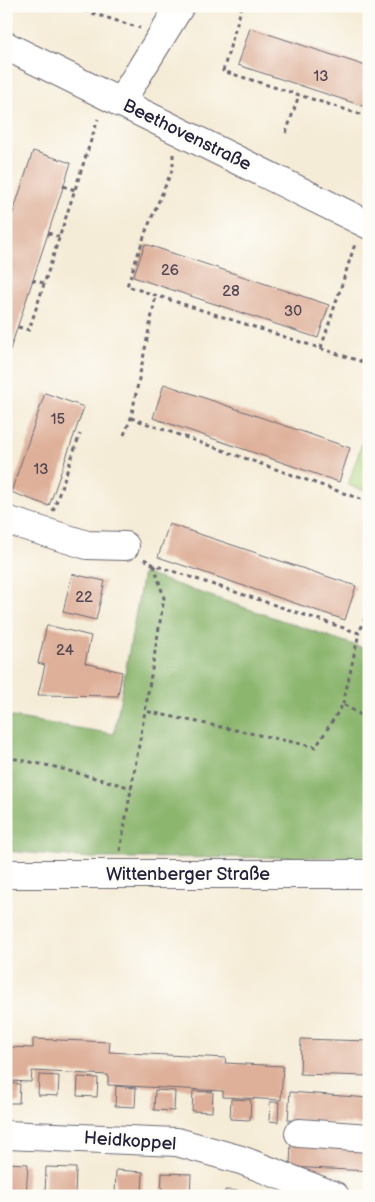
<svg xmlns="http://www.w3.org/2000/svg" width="375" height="1202" font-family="'Balsamiq Sans',sans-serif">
	<rect width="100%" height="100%" fill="#fdfcf7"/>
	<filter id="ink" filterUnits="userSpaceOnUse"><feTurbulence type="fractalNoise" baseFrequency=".02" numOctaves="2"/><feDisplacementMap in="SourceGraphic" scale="10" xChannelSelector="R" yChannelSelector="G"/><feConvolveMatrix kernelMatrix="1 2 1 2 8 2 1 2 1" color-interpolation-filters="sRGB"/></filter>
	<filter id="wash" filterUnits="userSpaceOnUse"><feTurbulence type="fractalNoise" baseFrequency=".0096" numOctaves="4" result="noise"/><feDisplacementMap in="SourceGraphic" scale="20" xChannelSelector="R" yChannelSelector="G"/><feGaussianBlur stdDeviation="1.12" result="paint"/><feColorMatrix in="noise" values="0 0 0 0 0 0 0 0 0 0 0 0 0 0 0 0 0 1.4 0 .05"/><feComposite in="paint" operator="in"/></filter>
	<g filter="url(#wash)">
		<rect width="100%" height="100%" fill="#f5ecd7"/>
		<path fill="#b0d57f" stroke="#697c5d" d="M369 423V492L348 485Z"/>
		<path fill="#8cb66e" stroke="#576c54" d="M143 573 369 650V857L92 858 6 851V716L114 734Z"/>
		<g id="blocks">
			<path fill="#deb09a" d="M250 28 369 67V108L238 65Z
				M33 151 71 163 10 350 6 349V234Z
				M145 244 329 305 318 338 133 277Z
				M164 384 350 448 339 482 153 418Z
				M45 393 84 407 49 506 11 492Z
				M169 524 356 586 345 620 158 557Z
				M72 574 105 581 96 620 63 612Z
				M47 625 91 636 85 663 122 672 118 696 38 695 45 665 38 663Z
				M33 1039 110 1042 109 1052 226 1058 225 1063 283 1066 281 1100 223 1097V1091L108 1085V1075L32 1071 31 1082 6 1081V1047L33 1048Z
				M301 1039 369 1041V1076L300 1074Z
				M39 1075 59 1076 58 1096 38 1095Z
				M78 1077 98 1078 97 1097 77 1096Z
				M6 1083 20 1084 19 1103H6Z
				M116 1086 136 1088 135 1107 115 1106Z
				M155 1090 175 1091 174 1111 154 1110Z
				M193 1091 213 1092 212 1112 192 1111Z
				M290 1092 369 1098V1125L288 1120Z
				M231 1099 251 1100 250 1120 230 1119Z
				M270 1102H279L278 1122 269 1121Z
				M291 1142 369 1146V1171L290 1167Z
				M6 1163 28 1164 26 1196H6Z
				M46 1167 76 1168 75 1196H45Z
				M116 1170 143 1172 142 1196H115Z
				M162 1173 191 1174 190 1196H161Z
				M225 1190 256 1192V1196H225Z"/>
		</g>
	</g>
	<g filter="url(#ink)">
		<use href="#blocks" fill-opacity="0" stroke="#6c6972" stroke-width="1"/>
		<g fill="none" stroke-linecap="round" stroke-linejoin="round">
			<g stroke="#6c6972" stroke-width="30">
				<path id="minor" d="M6 46 369 225
					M120 103 180 6
					M6 520 87 545 125 546
					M299 1133 369 1138
					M6 1135 177 1142 241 1160 335 1196"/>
			</g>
			<g stroke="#6c6972" stroke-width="30">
				<path id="major" d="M6 874H369"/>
			</g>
			<path stroke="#6c6972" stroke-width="3" stroke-dasharray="4 4" stroke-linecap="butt" d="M69 6 140 28
				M242 6 223 71 369 117
				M286 133 299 95
				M173 154V168L146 231 127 286 369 364
				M63 186 75 190
				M48 233 59 237
				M32 280 44 283
				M18 327 29 330 98 119
				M321 348 355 244
				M131 418 369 502
				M124 435 131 418 156 295
				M53 511 80 434
				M144 559 154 565 359 633 369 609
				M154 565 164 598 145 711 316 747 343 704 369 720
				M343 704 359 633
				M6 757 55 767 132 788
				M120 851 145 711"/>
			<use href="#minor" stroke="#fff" stroke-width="28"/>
			<use href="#major" stroke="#fff" stroke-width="28"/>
		</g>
	</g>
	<g text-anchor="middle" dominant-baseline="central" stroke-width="5" stroke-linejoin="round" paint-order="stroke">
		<g font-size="15" fill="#514653">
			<text x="321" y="76">13</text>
			<text x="170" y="270">26</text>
			<text x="231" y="291">28</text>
			<text x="293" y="311">30</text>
			<text x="58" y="419">15</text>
			<text x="41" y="469">13</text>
			<text x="84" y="597">22</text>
			<text x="65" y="650">24</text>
		</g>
		<g font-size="18" fill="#22223b" stroke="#fdfcf7">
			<text transform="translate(187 135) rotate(26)">Beethovenstraße</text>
			<text x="188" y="874">Wittenberger Straße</text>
			<text transform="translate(130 1141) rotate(4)">Heidkoppel</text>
		</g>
	</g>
	<rect width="375" height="1202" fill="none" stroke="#fdfcf7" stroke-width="25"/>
</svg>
